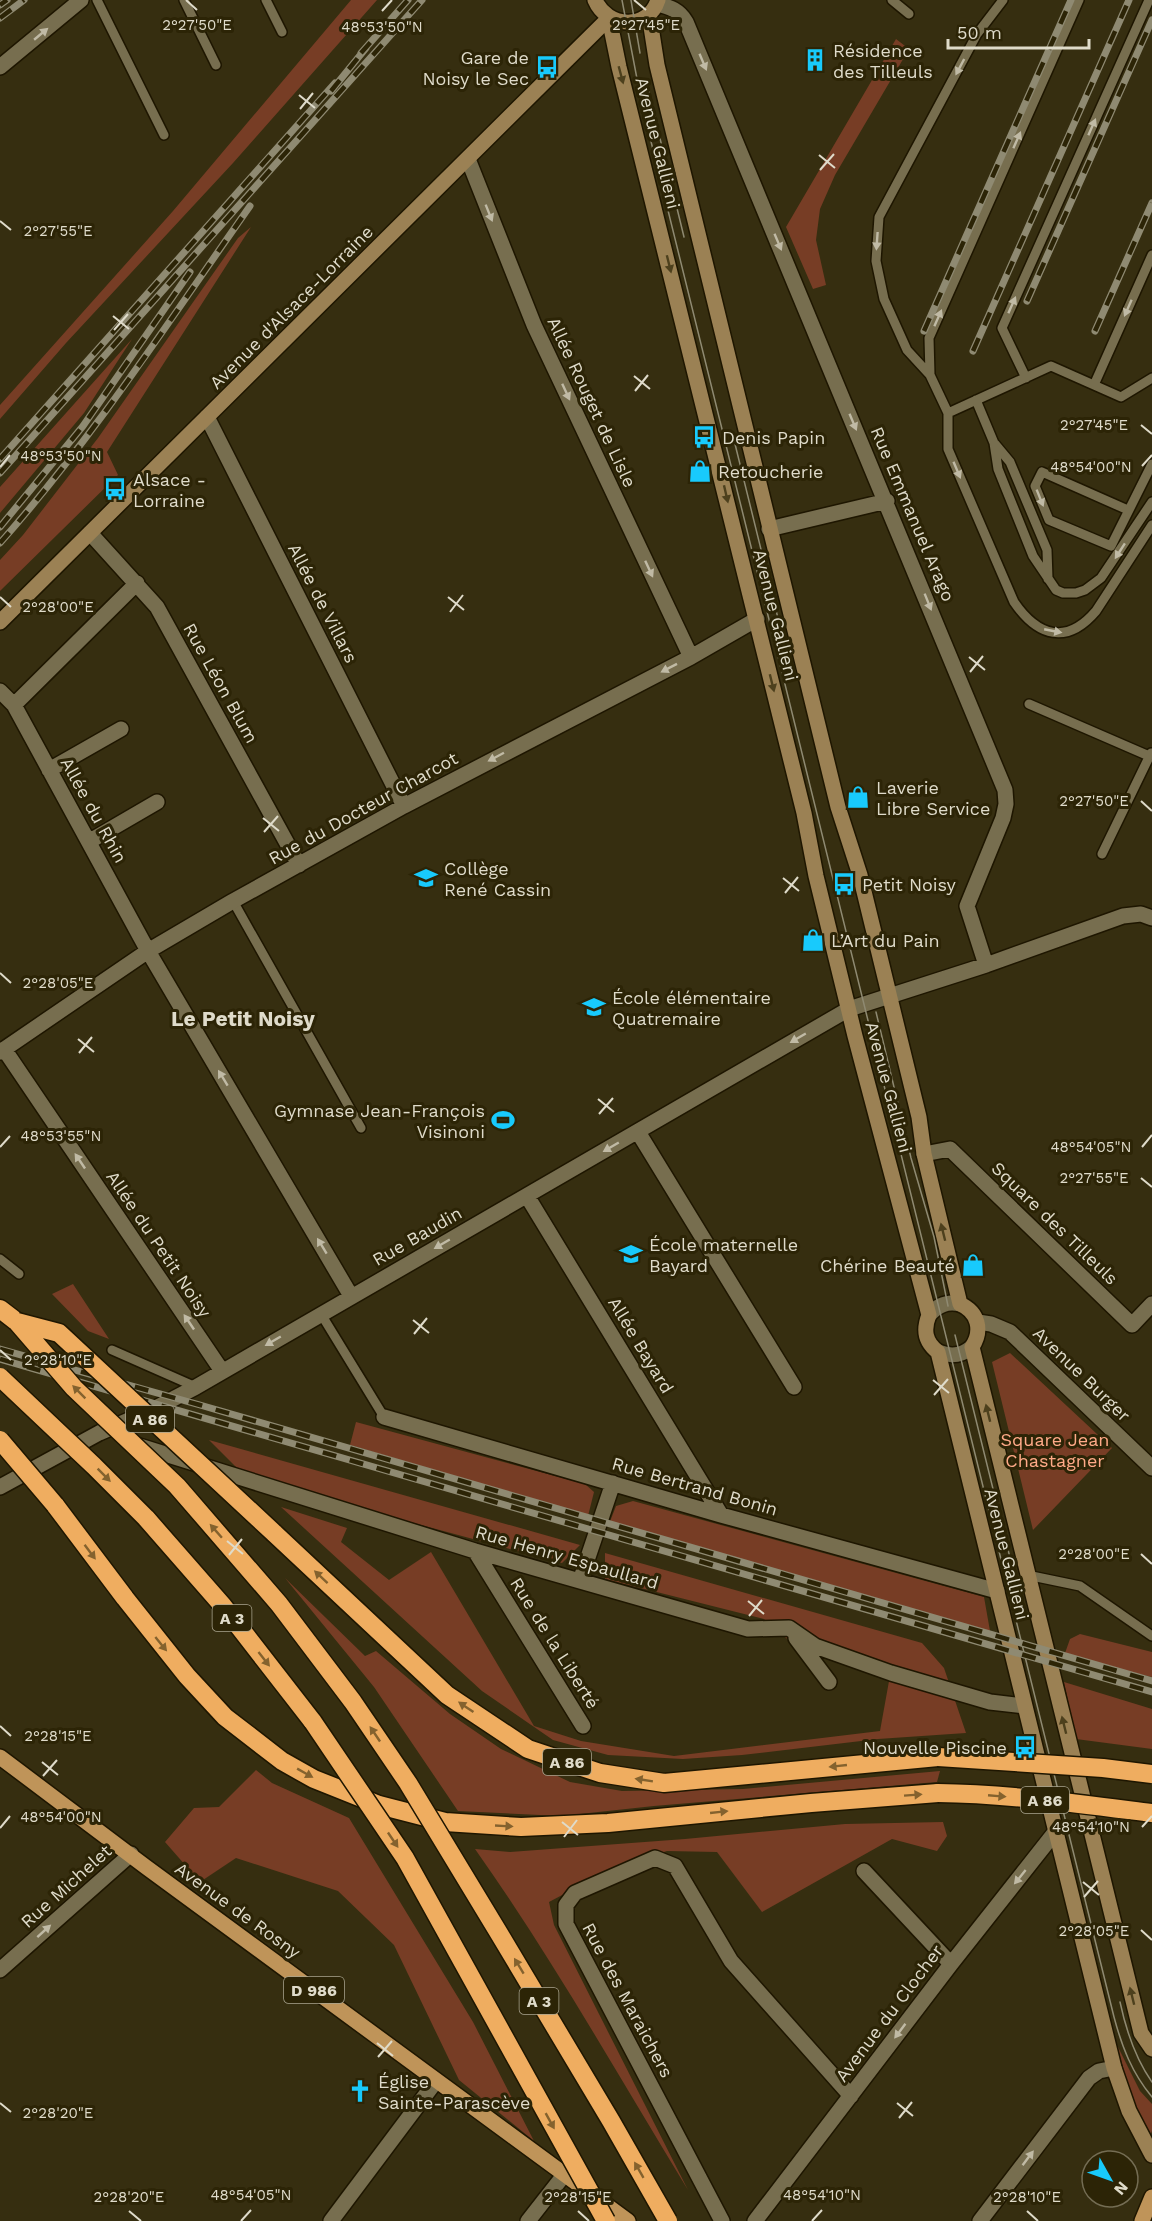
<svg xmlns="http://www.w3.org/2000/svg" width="1152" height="2221" font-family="'Work Sans',sans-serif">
	<rect width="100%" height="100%" fill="#362e10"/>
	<path fill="#773d25" d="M351 0H377L233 163 66 343 0 419V405L173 211Z
		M896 39 909 49 835 175 820 209 816 240 826 285 813 289 786 227Z
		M251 227 107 452 118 475 0 591V560L23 535 98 438 238 238Z
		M132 339 84 413 0 513V487Z
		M73 1284 109 1339 88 1331 52 1294Z
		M1010 1353 1112 1448 1033 1530 992 1362Z
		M356 1422 585 1484 594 1492 588 1516 350 1445Z
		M209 1440 580 1545 562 1563 247 1478Z
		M633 1501 984 1597 990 1631 609 1524 616 1506Z
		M281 1507 347 1528 341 1542 389 1580 431 1552 534 1726 581 1741 674 1756 880 1731 891 1670 792 1643 764 1619 605 1579V1553L922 1643 944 1668 966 1733 878 1739 742 1755 683 1759 608 1755 553 1740 482 1691Z
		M285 1578 365 1656 376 1651 450 1714 501 1749 570 1782 622 1791 743 1789 940 1771 937 1782 654 1806 561 1816 458 1811 374 1687Z
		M1080 1634 1152 1652V1677L1064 1656 1070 1639Z
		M1064 1682 1152 1709V1749L1076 1739Z
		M256 1770 272 1783 349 1818 473 2022 534 2141 459 2080 394 1945 338 1891 236 1858 200 1882 165 1842 194 1808 219 1807Z
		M943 1822 947 1836 937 1851 892 1839 762 1912 717 1852 667 1851 615 1867 549 1902 554 1925 688 2190C618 2075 552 1958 475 1849L510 1852 685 1839 845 1824Z
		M1117 2045 1140 2091 1152 2104V2131L1150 2136 1133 2104Z"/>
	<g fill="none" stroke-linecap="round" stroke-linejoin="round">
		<g stroke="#1e1600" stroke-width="12">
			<path id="lane" d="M97 0 164 135
				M184 0 216 65
				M266 0 282 32
				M892 0 909 14
				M1003 0 977 34 879 217 876 261 884 299 907 350 930 375 948 413 1051 366 1121 397 1152 378
				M930 375 929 338 1079 0
				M1026 378 1002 328 1149 0
				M1094 385 1152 255
				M976 400 994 443 998 469 1033 556 1056 590 1063 593H1076L1085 590 1101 578 1152 502
				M948 413V449L1014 602C1038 637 1067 645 1096 611L1152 525
				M995 444 1010 462 1047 550 1048 579
				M1128 510 1042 472 1035 486 1049 520 1111 546 1152 464
				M1029 704 1149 756
				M1102 854 1151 753
				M233 901 361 1128
				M0 1259 19 1274
				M321 1314 384 1417
				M112 1350 196 1387
				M1027 1575 1080 1586 1152 1636"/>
		</g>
		<g stroke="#1e1600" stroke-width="18">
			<path id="street" d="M657 4C670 7 679 10 686 22L1005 790 1006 804 1003 818 967 906 986 965
				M0 67 81 0
				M468 159 534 325 691 657
				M207 417 404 806
				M769 529 887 501
				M90 533 157 607 299 865
				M0 691 14 705 148 951 351 1296
				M14 705 137 583
				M49 770 121 729
				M90 841 157 802
				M4 1049 222 1371
				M0 1052 148 951 233 901 404 806 691 657 757 619
				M638 1132 794 1387
				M924 1154 950 1149 1132 1325 1152 1304
				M527 1196 721 1515
				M929 1315C938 1305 947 1301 960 1304
				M978 1322 991 1324 1010 1332 1152 1468
				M938 1352C951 1357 961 1356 972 1347
				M384 1417 721 1515 997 1591
				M133 1444 475 1551 748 1629 789 1628 815 1646 891 1673 990 1702 1024 1706
				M0 1487 99 1433 150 1411 196 1387 849 1009 986 965 1123 916 1141 914 1152 918
				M475 1551 583 1726
				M580 1581 613 1483
				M796 1638 829 1682
				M864 1871 951 1964
				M0 1970 131 1854
				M331 2221 436 2081
				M528 2221 564 2175
				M722 2221 566 1924V1905L575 1893 655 1858 675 1866 731 1961 851 2096
				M755 2221 951 1964 1056 1831
				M980 2221 1089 2078 1099 2071 1114 2068"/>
		</g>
		<g stroke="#1e1600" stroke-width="18">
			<path id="secondary" d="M595 0C607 28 648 31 658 0
				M649 14 657 65 838 807 860 875 919 1117 924 1154 960 1304C978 1312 983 1330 972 1347L1141 2033 1152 2049
				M609 18 619 67 804 813 816 876 855 1036 929 1315C923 1330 925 1342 938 1352L1114 2068 1129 2111 1152 2155
				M0 622 609 18"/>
		</g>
		<g stroke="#1e1600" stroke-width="18">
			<path id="primary" d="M0 1757 146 1867 628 2221
				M1142 2221 1152 2197"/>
		</g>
		<g stroke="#1e1600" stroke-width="21">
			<path id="highway" d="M0 1309 17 1322
				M55 1505 125 1598 187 1676 225 1717 282 1761 314 1779 379 1805 445 1822 521 1827 608 1823 811 1803 938 1793
				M146 1518 223 1606 313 1722
				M274 1533 447 1695 528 1749 600 1773 664 1783 938 1757"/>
		</g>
		<use href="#lane" stroke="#776e4f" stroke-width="9"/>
		<use href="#street" stroke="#776e4f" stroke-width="15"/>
		<use href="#secondary" stroke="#9b8154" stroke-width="15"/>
		<use href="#primary" stroke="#bf9459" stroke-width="15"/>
		<use href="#highway" stroke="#efad60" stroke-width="18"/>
		<path stroke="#8f8a72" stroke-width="1.5" d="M622 0 642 105 1114 2017C1122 2047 1132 2073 1152 2097
			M631 0 640 53
			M647 85 684 237
			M735 444 791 671
			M876 1012 911 1158 934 1237 948 1306
			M955 1335 1016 1582
			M1120 2002C1126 2030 1135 2058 1152 2082"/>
		<g stroke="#8f8a72" stroke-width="7">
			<path id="rail" d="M0 5 7 0
				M0 18 24 0
				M361 53 408 0
				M331 91 366 48
				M1027 301 1152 20
				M924 331 1071 0
				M1095 331 1152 203
				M973 351 1129 0
				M0 459 335 83
				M0 473 422 0
				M0 527 83 426 190 272
				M0 543C93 438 169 321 250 206
				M0 1349 200 1405 1152 1681
				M0 1359 1152 1692"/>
		</g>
		<use href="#rail" stroke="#2c2406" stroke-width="4.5" stroke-dasharray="14" stroke-linecap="butt"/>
		<g stroke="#1e1600" stroke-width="21" stroke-linecap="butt">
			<path id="highway-bridge" d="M17 1322 74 1388 177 1486 279 1604 353 1702 408 1783 500 1935 611 2121 668 2221
				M17 1322 59 1333 274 1533
				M0 1377 94 1466 146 1518
				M0 1440 55 1505
				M313 1722 405 1858 606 2221
				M938 1757 1103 1768 1152 1774
				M938 1793C1010 1794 1081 1804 1152 1813"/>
		</g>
		<use href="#highway-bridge" stroke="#efad60" stroke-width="18"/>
	</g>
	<defs><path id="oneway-solid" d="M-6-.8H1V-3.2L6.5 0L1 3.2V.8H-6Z" transform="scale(1.5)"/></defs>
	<g fill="#c0baa5">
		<use href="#oneway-solid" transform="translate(41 34) rotate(-40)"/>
		<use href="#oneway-solid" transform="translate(703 62) rotate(67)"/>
		<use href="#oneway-solid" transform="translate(960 67) rotate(118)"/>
		<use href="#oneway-solid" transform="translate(1092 127) rotate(-66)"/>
		<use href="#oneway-solid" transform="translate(1017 140) rotate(-66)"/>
		<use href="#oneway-solid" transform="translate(489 213) rotate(68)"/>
		<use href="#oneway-solid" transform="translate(877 241) rotate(94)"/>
		<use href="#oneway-solid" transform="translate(778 242) rotate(67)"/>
		<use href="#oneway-solid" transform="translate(1012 305) rotate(-66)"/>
		<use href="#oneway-solid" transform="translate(1128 308) rotate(114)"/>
		<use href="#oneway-solid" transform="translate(938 318) rotate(-66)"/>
		<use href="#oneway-solid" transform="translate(566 392) rotate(65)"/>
		<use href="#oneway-solid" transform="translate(853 422) rotate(67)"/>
		<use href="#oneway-solid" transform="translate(957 470) rotate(67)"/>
		<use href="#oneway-solid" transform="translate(1040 498) rotate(68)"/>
		<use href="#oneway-solid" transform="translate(1120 551) rotate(123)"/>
		<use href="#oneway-solid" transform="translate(649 569) rotate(65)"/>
		<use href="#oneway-solid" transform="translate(928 602) rotate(68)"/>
		<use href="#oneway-solid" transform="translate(1053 631) rotate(11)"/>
		<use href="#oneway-solid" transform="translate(669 668) rotate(153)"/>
		<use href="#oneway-solid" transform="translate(496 757) rotate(152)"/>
		<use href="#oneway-solid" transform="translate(798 1038) rotate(150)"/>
		<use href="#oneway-solid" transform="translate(223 1078) rotate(-121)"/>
		<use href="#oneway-solid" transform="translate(611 1147) rotate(150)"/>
		<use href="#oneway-solid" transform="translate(80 1161) rotate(-124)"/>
		<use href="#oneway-solid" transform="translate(442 1244) rotate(150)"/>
		<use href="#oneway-solid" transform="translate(322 1246) rotate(-121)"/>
		<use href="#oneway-solid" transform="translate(189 1322) rotate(-124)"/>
		<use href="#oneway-solid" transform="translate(273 1341) rotate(150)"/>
		<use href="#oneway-solid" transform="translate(1020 1877) rotate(129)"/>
		<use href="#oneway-solid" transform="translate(44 1931) rotate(-42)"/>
		<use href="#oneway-solid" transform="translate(900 2031) rotate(127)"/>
		<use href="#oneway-solid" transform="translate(1028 2158) rotate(-53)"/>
	</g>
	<g fill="#4d401d">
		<use href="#oneway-solid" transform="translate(621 75) rotate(75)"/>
		<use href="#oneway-solid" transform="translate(669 264) rotate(76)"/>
		<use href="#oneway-solid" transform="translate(726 494) rotate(77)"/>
		<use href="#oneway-solid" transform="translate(772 683) rotate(76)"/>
		<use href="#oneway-solid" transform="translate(943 1232) rotate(-104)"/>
		<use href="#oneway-solid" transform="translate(988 1413) rotate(-104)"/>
		<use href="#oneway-solid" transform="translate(1064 1725) rotate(-104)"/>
		<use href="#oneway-solid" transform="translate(1132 1996) rotate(-104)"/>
	</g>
	<g fill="#84622e">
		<use href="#oneway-solid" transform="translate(79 1392) rotate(-135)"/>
		<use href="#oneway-solid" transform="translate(104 1475) rotate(45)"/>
		<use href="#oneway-solid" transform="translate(216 1531) rotate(-131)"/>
		<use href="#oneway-solid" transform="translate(90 1552) rotate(53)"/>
		<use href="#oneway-solid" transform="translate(321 1577) rotate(-137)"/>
		<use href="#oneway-solid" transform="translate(161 1644) rotate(51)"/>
		<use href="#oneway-solid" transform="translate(264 1659) rotate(52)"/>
		<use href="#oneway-solid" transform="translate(466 1707) rotate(-146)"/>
		<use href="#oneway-solid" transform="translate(375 1734) rotate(-124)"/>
		<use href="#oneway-solid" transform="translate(838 1766) rotate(174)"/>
		<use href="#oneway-solid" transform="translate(305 1773) rotate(29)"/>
		<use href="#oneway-solid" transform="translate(644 1780) rotate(-171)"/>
		<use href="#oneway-solid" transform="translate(913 1795) rotate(-4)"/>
		<use href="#oneway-solid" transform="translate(997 1796) rotate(5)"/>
		<use href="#oneway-solid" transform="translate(719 1812) rotate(-6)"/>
		<use href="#oneway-solid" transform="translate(504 1826) rotate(3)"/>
		<use href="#oneway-solid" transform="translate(393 1840) rotate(56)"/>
		<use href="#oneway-solid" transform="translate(519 1966) rotate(-121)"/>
		<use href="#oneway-solid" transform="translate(550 2121) rotate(61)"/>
		<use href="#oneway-solid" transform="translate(639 2170) rotate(-120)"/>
	</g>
	<path fill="none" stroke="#dfdbca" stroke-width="2" d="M186 0 197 10M634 0 646 10M382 11 392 0M299 95 315 108M300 109 313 93M819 155 835 168M820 170 834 154M0 221 11 230M113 316 129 329M114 330 128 314M634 376 650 389M635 391 648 375M1141 425 1152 434M1142 466 1152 455M0 467 10 455M0 597 11 607M448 597 464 610M450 612 463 595M969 657 985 670M970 672 983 656M1141 801 1152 811M263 818 279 831M264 832 278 816M783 878 799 891M785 893 798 877M0 973 11 983M78 1039 94 1052M79 1053 92 1037M598 1099 614 1112M599 1114 613 1098M0 1147 10 1136M1142 1147 1152 1135M1141 1178 1152 1187M413 1320 429 1333M414 1334 427 1318M0 1350 11 1360M933 1380 949 1393M934 1395 948 1379M227 1541 243 1554M1141 1554 1152 1564M229 1555 242 1539M748 1601 764 1614M749 1616 762 1600M0 1726 11 1736M42 1762 58 1775M43 1776 57 1760M562 1822 578 1835M1142 1827 1152 1816M0 1828 10 1816M564 1837 577 1820M1083 1882 1099 1895M1084 1897 1098 1881M1141 1930 1152 1940M377 2043 393 2056M378 2057 392 2041M0 2103 11 2112M897 2103 913 2116M899 2118 912 2102M129 2211 141 2221M578 2211 589 2221M1027 2211 1038 2221M241 2221 251 2210M812 2221 822 2210"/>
	<defs>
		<g id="building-bare" transform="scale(1.8)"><path d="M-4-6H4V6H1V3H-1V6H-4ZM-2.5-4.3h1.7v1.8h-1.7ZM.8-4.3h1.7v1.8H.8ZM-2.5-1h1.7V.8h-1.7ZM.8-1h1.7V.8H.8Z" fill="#18cafc" stroke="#2c2406" stroke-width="2.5" paint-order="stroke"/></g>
		<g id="bus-bare" transform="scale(1.8)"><path d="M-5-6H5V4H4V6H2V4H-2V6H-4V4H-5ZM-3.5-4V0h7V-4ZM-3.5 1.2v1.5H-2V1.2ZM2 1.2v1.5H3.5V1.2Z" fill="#18cafc" stroke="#2c2406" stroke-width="2.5" paint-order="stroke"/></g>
		<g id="shop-bare" transform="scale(1.8)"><path d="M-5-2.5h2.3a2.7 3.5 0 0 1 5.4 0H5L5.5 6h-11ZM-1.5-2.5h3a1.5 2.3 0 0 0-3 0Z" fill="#18cafc" stroke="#2c2406" stroke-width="2.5" paint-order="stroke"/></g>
		<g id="school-bare" transform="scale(1.8)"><path d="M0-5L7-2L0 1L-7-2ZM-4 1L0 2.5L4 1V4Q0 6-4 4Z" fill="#18cafc" stroke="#2c2406" stroke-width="2.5" paint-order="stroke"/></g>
		<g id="stadium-bare" transform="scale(1.8)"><path d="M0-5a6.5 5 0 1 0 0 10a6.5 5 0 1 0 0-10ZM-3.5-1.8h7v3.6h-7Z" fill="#18cafc" stroke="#2c2406" stroke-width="2.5" paint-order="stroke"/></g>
		<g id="church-bare" transform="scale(1.8)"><path d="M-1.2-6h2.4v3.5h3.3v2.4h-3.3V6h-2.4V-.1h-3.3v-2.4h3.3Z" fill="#18cafc" stroke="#2c2406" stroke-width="2.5" paint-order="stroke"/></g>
	</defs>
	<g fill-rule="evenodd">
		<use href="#building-bare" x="815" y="60"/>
		<use href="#bus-bare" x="547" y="67"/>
		<use href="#bus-bare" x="704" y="437"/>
		<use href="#shop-bare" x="700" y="471"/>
		<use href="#bus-bare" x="115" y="489"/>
		<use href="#shop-bare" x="858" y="797"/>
		<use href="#school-bare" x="426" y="878"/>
		<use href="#bus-bare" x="844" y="884"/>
		<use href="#shop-bare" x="813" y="940"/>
		<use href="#school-bare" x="594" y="1007"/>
		<use href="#stadium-bare" x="503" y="1120"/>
		<use href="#school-bare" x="631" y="1254"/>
		<use href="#shop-bare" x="973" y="1265"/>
		<use href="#bus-bare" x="1025" y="1747"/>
		<use href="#church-bare" x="360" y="2091"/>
	</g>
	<g text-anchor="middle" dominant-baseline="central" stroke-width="6" stroke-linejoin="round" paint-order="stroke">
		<g fill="#2c2406" stroke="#a9a48f" stroke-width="1.5">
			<rect x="126" y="1406" width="48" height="26" rx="4.5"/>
			<rect x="212.5" y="1605" width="39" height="26" rx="4.5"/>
			<rect x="543" y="1749" width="48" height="26" rx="4.5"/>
			<rect x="1021" y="1787" width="48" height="26" rx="4.5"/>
			<rect x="284" y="1977" width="60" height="26" rx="4.5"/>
			<rect x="519.5" y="1988" width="39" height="26" rx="4.5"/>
		</g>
		<g font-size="16" font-weight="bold" fill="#dfdbca">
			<text x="150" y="1419">A 86</text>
			<text x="232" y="1618">A 3</text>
			<text x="567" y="1762">A 86</text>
			<text x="1045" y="1800">A 86</text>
			<text x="314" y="1990">D 986</text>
			<text x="539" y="2001">A 3</text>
		</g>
		<g font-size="18" fill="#dfdbca" stroke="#2c2406" text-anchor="start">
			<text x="833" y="50">Résidence<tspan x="833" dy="21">des Tilleuls</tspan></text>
			<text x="529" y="57" text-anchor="end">Gare de<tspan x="529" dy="21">Noisy le Sec</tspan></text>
			<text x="722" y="437">Denis Papin</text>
			<text x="718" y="471">Retoucherie</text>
			<text x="133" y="479">Alsace -<tspan x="133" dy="21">Lorraine</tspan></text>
			<text x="876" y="787">Laverie<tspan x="876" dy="21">Libre Service</tspan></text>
			<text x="444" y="868">Collège<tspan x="444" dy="21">René Cassin</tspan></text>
			<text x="862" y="884">Petit Noisy</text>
			<text x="831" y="940">L’Art du Pain</text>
			<text x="612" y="997">École élémentaire<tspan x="612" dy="21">Quatremaire</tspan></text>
			<text x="485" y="1110" text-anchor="end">Gymnase Jean-François<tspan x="485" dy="21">Visinoni</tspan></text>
			<text x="649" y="1244">École maternelle<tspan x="649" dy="21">Bayard</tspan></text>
			<text x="955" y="1265" text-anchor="end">Chérine Beauté</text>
			<text x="1007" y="1747" text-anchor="end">Nouvelle Piscine</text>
			<text x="378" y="2081">Église<tspan x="378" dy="21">Sainte-Parascève</tspan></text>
		</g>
		<g font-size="18" fill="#dfdbca" stroke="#2c2406">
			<text transform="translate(658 143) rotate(76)">Avenue Gallieni</text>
			<text transform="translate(291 307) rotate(-45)">Avenue d'Alsace-Lorraine</text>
			<text transform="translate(592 402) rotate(65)">Allée Rouget de Lisle</text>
			<text transform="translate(913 514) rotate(67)">Rue Emmanuel Arago</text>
			<text transform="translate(323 603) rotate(63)">Allée de Villars</text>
			<text transform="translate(776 615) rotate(76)">Avenue Gallieni</text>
			<text transform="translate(221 683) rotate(61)">Rue Léon Blum</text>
			<text transform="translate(363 808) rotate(-29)">Rue du Docteur Charcot</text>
			<text transform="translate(94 810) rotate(61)">Allée du Rhin</text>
			<text transform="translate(889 1087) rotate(75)">Avenue Gallieni</text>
			<text transform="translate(1055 1223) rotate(44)">Square des Tilleuls</text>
			<text transform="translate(417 1236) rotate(-30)">Rue Baudin</text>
			<text transform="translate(159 1244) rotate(56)">Allée du Petit Noisy</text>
			<text transform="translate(641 1345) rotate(59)">Allée Bayard</text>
			<text transform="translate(1082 1374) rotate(44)">Avenue Burger</text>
			<text transform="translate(695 1486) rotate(16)">Rue Bertrand Bonin</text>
			<text transform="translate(1007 1554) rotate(76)">Avenue Gallieni</text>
			<text transform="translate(567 1557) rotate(16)">Rue Henry Espaullard</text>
			<text transform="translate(555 1643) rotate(58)">Rue de la Liberté</text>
			<text transform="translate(66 1886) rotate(-42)">Rue Michelet</text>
			<text transform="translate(238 1910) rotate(36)">Avenue de Rosny</text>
			<text transform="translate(628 2000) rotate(62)">Rue des Maraichers</text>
			<text transform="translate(889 2013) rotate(-53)">Avenue du Clocher</text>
		</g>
		<g font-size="18" fill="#fa8" stroke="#2c2406">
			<text x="1055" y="1439">Square Jean<tspan x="1055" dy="21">Chastagner</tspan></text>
		</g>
		<g font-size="21" font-weight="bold" fill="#dfdbca" stroke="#2c2406">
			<text x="243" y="1018">Le Petit Noisy</text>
		</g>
	</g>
	<g font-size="15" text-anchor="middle" fill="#dfdbca" stroke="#2c2406" stroke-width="6" stroke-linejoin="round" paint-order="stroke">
		<text x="197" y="30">2°27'50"E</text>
		<text x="646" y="30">2°27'45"E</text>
		<text x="382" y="32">48°53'50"N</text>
		<text x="58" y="236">2°27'55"E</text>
		<text x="1094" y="430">2°27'45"E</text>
		<text x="61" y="461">48°53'50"N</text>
		<text x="1091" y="472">48°54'00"N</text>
		<text x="58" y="612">2°28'00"E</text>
		<text x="1094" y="806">2°27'50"E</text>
		<text x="58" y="988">2°28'05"E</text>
		<text x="61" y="1141">48°53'55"N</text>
		<text x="1091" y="1152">48°54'05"N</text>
		<text x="1094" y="1183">2°27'55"E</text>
		<text x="58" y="1365">2°28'10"E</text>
		<text x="1094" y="1559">2°28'00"E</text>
		<text x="58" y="1741">2°28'15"E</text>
		<text x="61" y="1822">48°54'00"N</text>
		<text x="1091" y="1832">48°54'10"N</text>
		<text x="1094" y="1936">2°28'05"E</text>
		<text x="58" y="2118">2°28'20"E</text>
		<text x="251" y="2200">48°54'05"N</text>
		<text x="822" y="2200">48°54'10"N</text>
		<text x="129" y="2202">2°28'20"E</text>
		<text x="578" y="2202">2°28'15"E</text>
		<text x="1027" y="2202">2°28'10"E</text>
	</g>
	<g transform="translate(1110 2179) rotate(130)"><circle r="28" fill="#2c2406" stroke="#746d54" stroke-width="1.5"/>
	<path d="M0-4.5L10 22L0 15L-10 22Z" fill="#18cafc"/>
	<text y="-9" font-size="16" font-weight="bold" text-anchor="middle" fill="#dfdbca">N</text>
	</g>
	<path d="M948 39v9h141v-9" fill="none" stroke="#dfdbca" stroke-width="3"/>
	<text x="957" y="39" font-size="18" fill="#dfdbca" stroke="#2c2406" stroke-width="4.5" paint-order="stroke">50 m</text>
</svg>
